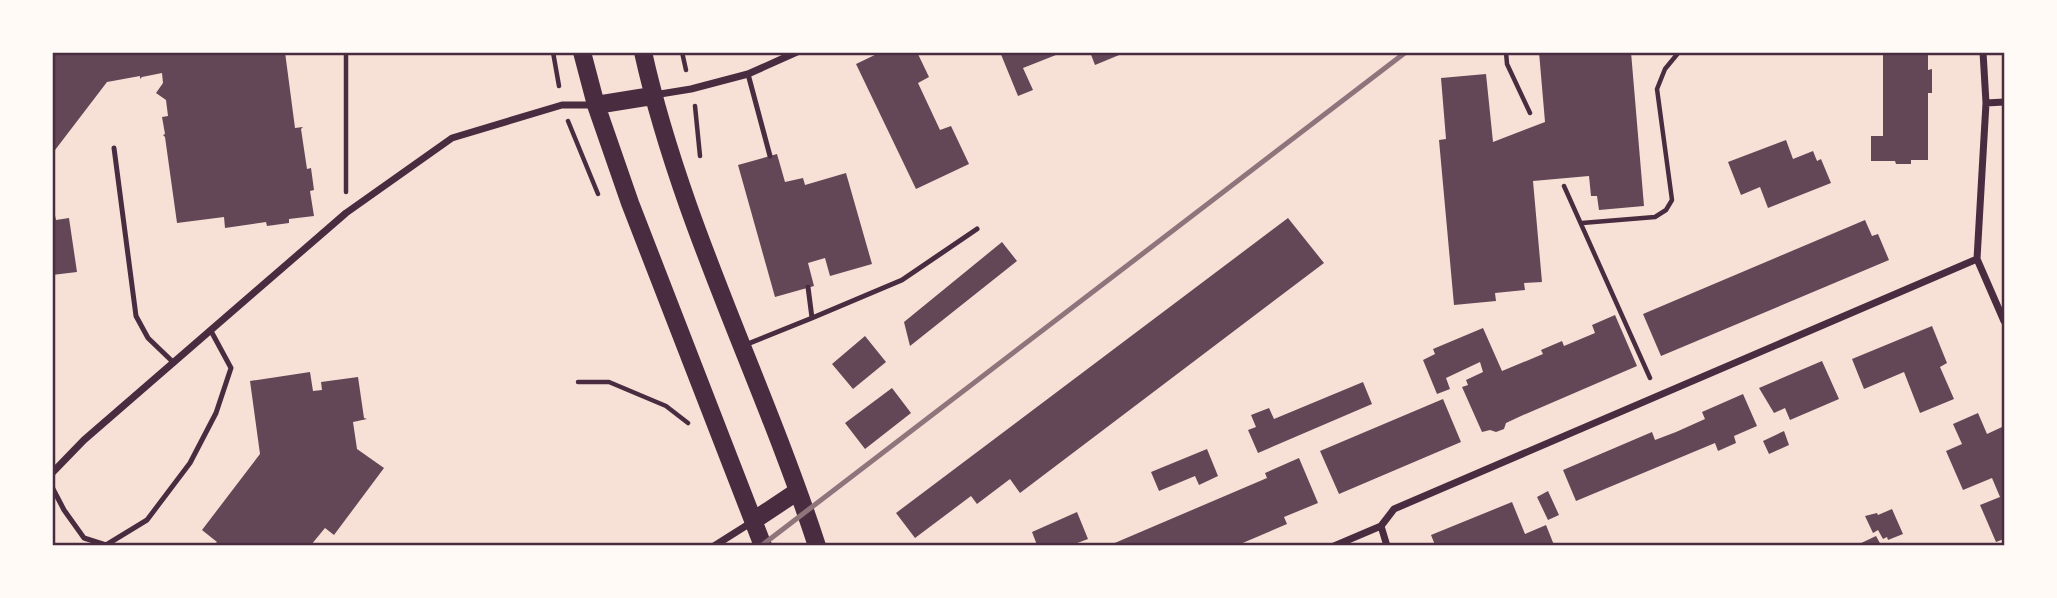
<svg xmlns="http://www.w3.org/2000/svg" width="2057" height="598" font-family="'Asap Condensed',sans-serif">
	<rect width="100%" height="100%" fill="#f7e1d7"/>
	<path fill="#644757" d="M52 52H285L295 128 303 127 301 129 307 169 311 168 314 190 310 191 314 216 289 219V223L267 226 266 222 225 228 224 217 177 223 165 137 163 135 165 134 162 117 168 116 166 100 156 93 163 83 162 73 142 77 140 79V76L107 82 52 154Z
		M881 52H917L929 77 918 83 940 130 951 126 969 164 916 189 856 64Z
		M1000 52H1054L1061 53 1023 68 1033 90 1018 96Z
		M1090 52H1124V53L1095 65Z
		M1539 52H1631L1644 206 1599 210 1597 196H1591L1589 176 1533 181 1542 282 1524 283 1525 290 1495 293 1496 301 1454 305 1439 140 1446 139 1441 78 1486 74 1493 142 1545 122Z
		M1883 52H1928V70L1932 69V93H1928V160H1911V164H1896L1895 161H1871V136H1883Z
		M1786 140 1793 159 1813 151 1817 161 1821 159 1831 183 1768 208 1760 187 1741 195 1728 162Z
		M777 154 785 182 803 178 805 185 846 173 872 264 830 276 825 258 808 263 814 286 775 297 738 165Z
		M52 202 56 220 69 218 77 272 52 275Z
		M1288 218 1324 263 1020 493 1010 479 977 504 971 496 915 538 896 513Z
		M1865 220 1872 236 1878 234 1889 260 1661 356 1643 314Z
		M1002 242 1017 261 910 346 904 322Z
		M1615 315 1637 366 1521 416 1506 423 1504 429 1496 432 1490 430 1482 432 1462 387 1468 385 1466 380 1483 372 1480 362 1446 378 1450 389 1437 394 1423 360 1435 354 1433 349 1483 328 1502 371 1543 354 1541 350 1562 341 1564 346 1595 333 1592 325Z
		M1932 326 1947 363 1940 367 1954 399 1920 413 1904 372 1864 389 1852 359Z
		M865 336 886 362 853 389 832 364Z
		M1822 361 1839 399 1790 420 1785 408 1774 413 1759 388Z
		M310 372 313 391 322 390 321 382 358 377 364 418 367 419 353 422 357 449 384 468 334 535 325 528 311 545H214L217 542 202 530 260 454 250 381Z
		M1363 382 1372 404 1258 453 1248 430 1256 427 1251 415 1269 408 1274 419Z
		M892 388 911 413 865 449 845 423Z
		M1743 394 1757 426 1734 436 1736 443 1718 451 1715 443 1576 501 1563 470 1652 432 1655 440 1676 432 1705 419 1702 412Z
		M1443 399 1461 442 1339 494 1320 451Z
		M1978 413 1987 434 2002 427 2004 433V539L1996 542 1980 505 2000 497 1992 478 1963 490 1946 451 1962 444 1953 424Z
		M1784 431 1789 445 1769 454 1763 441Z
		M1207 449 1218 476 1199 485 1195 476 1159 491 1151 472Z
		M1299 458 1318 503 1284 517 1287 524 1238 545H1110L1267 478 1265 473Z
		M1548 491 1559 515 1548 520 1537 497Z
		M1512 502 1525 534 1546 525 1554 545H1435L1431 535Z
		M1892 509 1903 534 1888 540 1887 537 1883 539 1878 530 1873 533 1865 516 1877 513 1878 515Z
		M1077 512 1088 539 1072 545H1037L1032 532Z
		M1876 536 1881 545H1857Z"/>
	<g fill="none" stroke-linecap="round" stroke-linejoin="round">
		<path stroke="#4a2c40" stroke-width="4.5" d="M553 52 559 86
			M682 52 686 70
			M1506 52 1507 64 1530 113
			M695 106 700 156
			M568 121 598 194
			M1564 186 1650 378
			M346 192V52
			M1582 223 1655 217 1666 210 1672 200 1657 89 1665 69 1679 52
			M578 382H609L666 406 688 423"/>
		<path stroke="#4a2c40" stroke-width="5" d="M748 74 770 156
			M114 148 136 316 148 338 174 363
			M812 318 902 280 977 229
			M745 345 812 318 808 287
			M52 487 64 510 84 538 106 545 147 520 190 463 216 413 231 368 211 331"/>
		<path stroke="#4a2c40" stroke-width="7" d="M1983 52 1986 103 1977 259 2004 321
			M654 95 691 89 748 74 797 52
			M1986 103 2004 102
			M52 473 84 440 346 213 452 138 562 105H596
			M1381 526 1387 546
			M714 546 752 522
			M1334 546 1381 526 1394 509 1977 259"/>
		<path stroke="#4a2c40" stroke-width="18" d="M582 52 596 105 630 203 763 546
			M643 52C681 223 763 380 817 546
			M596 105 652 96
			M753 521 798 491"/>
		<path stroke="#8f747c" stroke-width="5" d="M761 546 1406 52"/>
	</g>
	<rect width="2057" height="598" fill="none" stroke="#fffaf5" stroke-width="108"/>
	<rect x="54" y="54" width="1949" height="490" fill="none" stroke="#4a2c40" stroke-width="2.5"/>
</svg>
